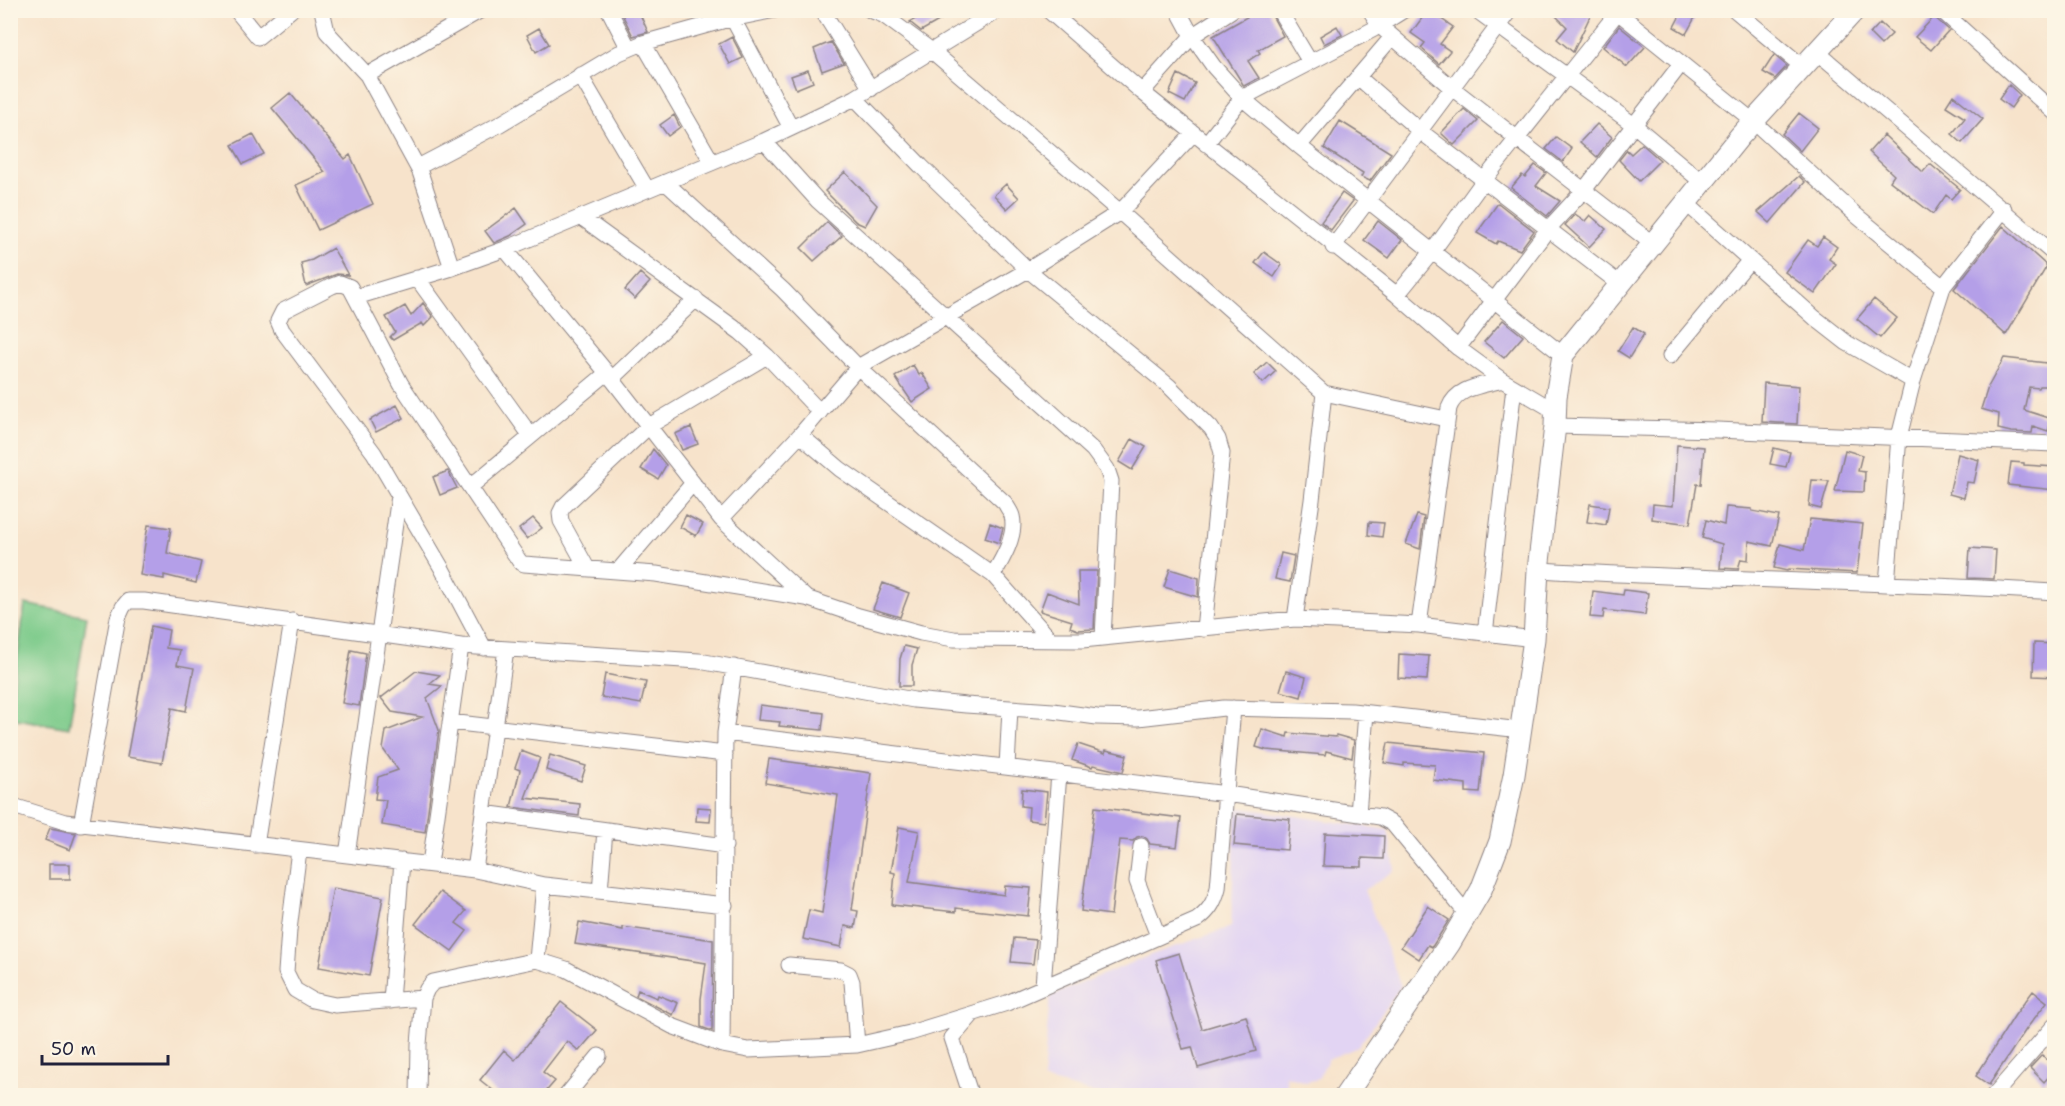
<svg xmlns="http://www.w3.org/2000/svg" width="2065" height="1106" font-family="'Shantell Sans',sans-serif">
	<rect width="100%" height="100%" fill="#fcf5e5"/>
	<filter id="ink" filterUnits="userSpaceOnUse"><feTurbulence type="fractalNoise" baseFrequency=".0167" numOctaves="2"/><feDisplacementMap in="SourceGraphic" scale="12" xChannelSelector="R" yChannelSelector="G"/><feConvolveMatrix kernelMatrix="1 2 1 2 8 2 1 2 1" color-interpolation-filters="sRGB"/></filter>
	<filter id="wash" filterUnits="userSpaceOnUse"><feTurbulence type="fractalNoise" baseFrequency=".008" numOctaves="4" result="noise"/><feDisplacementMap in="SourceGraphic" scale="24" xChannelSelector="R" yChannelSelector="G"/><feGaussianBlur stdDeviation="1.35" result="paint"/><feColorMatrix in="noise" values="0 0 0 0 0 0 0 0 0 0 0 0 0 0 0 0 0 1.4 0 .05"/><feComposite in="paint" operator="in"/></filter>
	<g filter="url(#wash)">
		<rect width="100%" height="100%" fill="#f7e3cb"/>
		<path fill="#e2d4f3" d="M1236 807 1388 830 1395 870 1364 890 1401 986 1358 1047 1328 1059 1318 1079 1306 1082 1286 1076 1288 1096 1102 1095 1043 1080 1050 996 1151 955 1231 927Z"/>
		<path fill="#7bca8a" stroke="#4e7662" stroke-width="1.5" d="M25 604 87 616 69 728 11 718V704Z"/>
		<g id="blocks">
			<path fill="#b49fe8" d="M620 10H638L648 32 633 36Z
				M931 10H958L921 31 911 23 910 22Z
				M1259 10H1269L1283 36 1258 50 1260 53 1248 61 1259 78 1244 86 1213 36Z
				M1428 10 1453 27 1440 44 1450 51 1439 64 1421 48 1425 43 1411 33Z
				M1550 10H1593L1573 52 1557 39 1567 27Z
				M1683 10H1699L1686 34 1674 27Z
				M1934 17 1949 30 1931 50 1915 37Z
				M1880 23 1892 34 1881 45 1870 34Z
				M1337 26 1342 35 1324 44 1320 36Z
				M1619 26 1645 47 1627 67 1603 47Z
				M539 28 549 44 536 52 527 35Z
				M732 37 743 58 730 64 719 44Z
				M831 42 844 63 822 71 814 49Z
				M1774 55 1787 66 1775 79 1763 72Z
				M808 70 813 82 796 89 791 76Z
				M1178 74 1195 83 1185 102 1169 94Z
				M2009 85 2020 95 2011 108 1999 99Z
				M290 93 345 159 350 155 373 204 318 230 296 185 325 172 272 108Z
				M1953 95 1983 119 1962 143 1952 134 1965 118 1946 106Z
				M1464 109 1478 121 1454 145 1441 133Z
				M1799 113 1818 128 1800 151 1782 134Z
				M674 115 680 127 668 136 660 125Z
				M1340 121 1391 153 1370 181 1361 177 1363 173 1324 148Z
				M1597 124 1612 137 1597 157 1580 142Z
				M253 134 264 154 243 164 232 145Z
				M1884 135 1923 172 1930 164 1960 189 1951 199 1946 195 1933 214 1890 181 1894 175 1869 152Z
				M1556 137 1572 149 1563 162 1546 149Z
				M1642 144 1660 160 1639 181 1619 160 1627 150 1631 154Z
				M1535 165 1546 173 1536 186 1560 201 1547 216 1511 188 1522 175 1525 177Z
				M845 172 877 205 865 226 856 222 825 191Z
				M1799 176 1805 182 1770 223 1758 212Z
				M1006 184 1019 198 1007 209 994 195Z
				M1342 193 1353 201 1331 230 1321 222Z
				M1498 203 1534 231 1520 250 1498 241 1496 244 1477 233Z
				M516 208 527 224 510 236 494 243 485 231Z
				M1575 214 1585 221 1590 215 1606 229 1589 247 1565 225Z
				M1378 221 1402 240 1389 258 1364 240Z
				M827 222 842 236 814 261 801 248Z
				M2003 226 2047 266 2006 335 1954 289Z
				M1823 237 1837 247 1829 259 1836 264 1815 294 1785 272 1808 240 1817 246Z
				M333 248 348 275 337 274 306 286 301 263 312 260Z
				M1264 252 1282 265 1274 277 1255 263Z
				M640 273 650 282 635 299 625 290Z
				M1874 299 1897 318 1880 338 1857 319Z
				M423 303 433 317 424 326 422 323 393 340 390 337 395 332 386 317 405 306 411 316Z
				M1503 320 1523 336 1504 358 1484 342Z
				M1633 327 1644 334 1629 358 1618 351Z
				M2004 358 2055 364V386H2040L2039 388 2029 387 2024 410 2052 419 2048 431 2033 426 2032 433 2011 432 1998 429 1999 414 1981 409 1988 387Z
				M1267 362 1276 371 1263 383 1254 374Z
				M913 365 919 375 922 373 932 389 912 402 895 377Z
				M1764 383 1799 386 1797 424 1762 422Z
				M397 405 404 418 376 432 370 420Z
				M691 427 698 444 682 450 675 434Z
				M1132 439 1146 447 1132 470 1119 462Z
				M1677 445 1704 447 1701 485 1697 484 1690 524 1652 519 1653 504 1673 506Z
				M1774 448 1790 452 1786 467 1770 464Z
				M653 449 666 465 658 479 641 469Z
				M1845 450 1862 455 1858 471 1865 472 1864 492 1835 491Z
				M1958 454 1979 460 1974 483 1967 482 1964 498 1949 494Z
				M2011 462 2024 463V465L2055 467V490L2008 485Z
				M448 471 457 488 440 495 433 477Z
				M1812 480 1829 481 1821 509 1809 506Z
				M1590 504 1609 507 1606 525 1587 522Z
				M1726 507 1752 509V511L1779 516 1772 546 1749 541 1748 560 1741 559 1738 569 1720 568 1722 544 1702 538 1706 520 1724 525Z
				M686 515 703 524 696 536 680 527Z
				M1417 515 1424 517 1420 549 1406 544Z
				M533 518 542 528 527 539 519 529Z
				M1810 519 1863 524 1857 573 1788 569 1787 571 1774 568 1780 544 1804 550Z
				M1369 522 1384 523 1382 537 1368 535Z
				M990 523 1003 528 999 543 985 538Z
				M148 525 171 528 167 553 201 562 196 583 164 575V579L140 575Z
				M1970 548 1996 550 1994 579 1968 578Z
				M1281 553 1294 556 1290 582 1275 579Z
				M1170 569 1199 578 1198 597 1164 587Z
				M1078 571H1097L1094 629 1078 630 1070 627 1072 621 1040 611 1047 592 1079 604Z
				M883 583 909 593 900 617 873 609Z
				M1624 590 1648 593 1645 615 1604 610 1603 618 1590 617 1593 591 1623 595Z
				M151 626 169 630 166 648 180 650 177 665 194 668 186 711 172 708 162 763 127 757Z
				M2034 643 2055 644V677L2033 676Z
				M904 646 917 649 912 665V686H899L900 659Z
				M351 650 366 653 359 706 342 703Z
				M1399 654 1429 656 1427 680 1398 678Z
				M416 671 440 675 429 684 442 686 427 698 439 730 425 832 382 825 386 800 375 799 378 777 398 770 383 749 386 731 422 717 392 712 381 698Z
				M1286 671 1306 677 1301 697 1280 691Z
				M605 674 646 682 641 704 601 697Z
				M760 705 824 713 822 730 779 726 780 722 758 720Z
				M1262 729 1287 737 1288 733 1336 737V735L1354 740 1352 758 1326 751 1325 755 1266 750 1256 747Z
				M1388 743 1484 753 1480 793 1466 792V784L1433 780 1435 765 1404 763V766L1384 763Z
				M1078 744 1105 753 1106 750 1127 755 1123 772 1093 765 1092 767 1072 760Z
				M521 751 540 758 525 798 580 804 579 816 511 807 520 770 515 768Z
				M550 755 586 766 581 781 546 770Z
				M769 759 871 773 852 910 858 911 855 928 845 926 841 947 803 939 809 910 822 913 838 795 765 783Z
				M1022 789 1047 792 1044 822 1028 820 1029 807 1021 806Z
				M697 807 711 808 710 822 696 821Z
				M1095 807 1181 818 1177 847 1150 844 1147 839 1143 836 1137 837 1133 841 1120 840 1111 915 1081 911Z
				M1237 814 1290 819 1287 850 1234 845Z
				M899 827 919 831 909 882 1004 895 1005 886 1031 888 1028 916 956 908V912L892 905 895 873 891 872Z
				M50 828 76 833 70 850 45 840Z
				M1325 833 1384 836 1383 859 1362 858V867L1323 866Z
				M49 864H70V879H49Z
				M333 888 383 897 369 976 319 967Z
				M440 892 466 911 456 923 467 931 452 951 415 924Z
				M1428 906 1449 920 1432 947 1428 945 1419 959 1401 947Z
				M579 922 623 930V927L713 940 712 1031 701 1027V999L706 963 575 944Z
				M1014 938 1036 940 1033 964 1011 962Z
				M1179 953 1202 1029 1246 1016 1256 1051 1198 1068 1192 1047 1183 1049 1156 960Z
				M638 990 657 998 658 995 678 1003 673 1015 636 996Z
				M2033 991 2047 1002 2027 1028 1989 1085 1976 1076 2015 1015Z
				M561 1002 597 1030 579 1051 567 1041 543 1072 555 1081 543 1095H499L480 1080 504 1050 515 1060Z
				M2042 1055 2055 1067V1070L2044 1082 2030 1068Z"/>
		</g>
	</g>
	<g filter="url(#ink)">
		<use href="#blocks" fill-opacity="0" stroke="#8c8283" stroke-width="1.5"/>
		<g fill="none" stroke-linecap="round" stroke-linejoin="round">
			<g stroke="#8c8283" stroke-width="17">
				<path id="minor" d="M236 10 258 37 291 10
					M322 10 327 32 367 75 420 172 452 268
					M609 10 629 49
					M822 10 871 89
					M870 10 883 15 932 51 1120 212 1324 393 1446 419
					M1048 10 1142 92 1397 295 1458 348 1502 380 1555 411
					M1178 10 1192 36 1214 67 1242 98 1299 146 1563 355
					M1279 10 1310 62
					M1370 10 1380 26 1452 88 1653 244
					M1476 10 1634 125 1702 182
					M1615 10 1753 121 1857 216 1943 287
					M1735 10 1803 67
					M1941 10 2054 112
					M733 19 791 128
					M643 43 712 162
					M1816 51 2054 254
					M367 75 481 10
					M580 75 647 189
					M1358 77 1420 131 1620 284
					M1142 92 1192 36 1232 10
					M855 98 921 166 1028 270 1169 386 1211 428 1218 439 1222 453 1204 629
					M764 141 818 201 1093 450 1107 469 1111 481 1103 638
					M1206 144 1242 98 1374 29 1404 10
					M1299 146 1392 37
					M418 167 500 124 619 53 643 43 722 21 775 10
					M665 182 783 290 858 367 1005 503C1007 507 1011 512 1012 516 1017 535 1002 560 993 575
					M1686 203 1815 318 1847 343 1913 381
					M581 217 740 332 767 356 820 412
					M1333 247 1510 10
					M505 249 612 379 721 519 806 598
					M417 278 531 436
					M1397 295 1432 252 1484 180 1617 13
					M356 297 452 268 505 249 764 141 855 98 998 10
					M1458 348 1548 229 1584 190 1681 64
					M1670 356 1750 260
					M612 379 696 299
					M1555 426 1717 430 2054 444
					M800 435 840 469 993 575 1050 639
					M470 487 607 373
					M721 519 800 435 858 367 1028 270 1120 212 1193 134
					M587 568 561 521 560 513 563 507 649 426 767 356
					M1538 570C1710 580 1883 581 2054 592
					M618 571 693 483
					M1887 584 1899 437 1913 381 1943 287 2004 209
					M1295 619 1312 500 1324 393
					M1419 625 1449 408C1457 387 1481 386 1502 380
					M1485 634 1514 387
					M484 648 441 567 374 453 282 330 278 321 283 311 332 286 340 283 350 287 401 384 520 562 524 564 656 574 806 598 859 616 921 633 954 639 1082 640 1295 619 1419 625 1534 639
					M450 722 725 754
					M725 733 1227 794 1380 817 1393 824 1467 914
					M1007 767 1010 708
					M10 805 65 822 475 870 544 885 537 960
					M483 813 725 846
					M1358 814 1366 713
					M81 825 118 618 123 607 128 601H144L461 646 699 661 914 700 966 705 1053 711 1097 717 1138 718 1224 708 1352 711 1521 730
					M256 845 292 621
					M1141 846 1137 881 1158 936
					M299 850 289 930 286 972 295 990 312 1000 335 1005 423 998
					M347 855 399 496
					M430 864 461 646
					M475 870 506 649
					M544 885 725 905
					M600 891 605 830
					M789 965 841 970 849 974 852 982 857 1045 910 1033 1007 1003 1197 920C1209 911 1214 903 1218 888L1233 708
					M1043 986 1059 773
					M391 1001 402 861
					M971 1016 952 1038 971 1096
					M722 1045 725 733 734 667
					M418 1096 419 1044 423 998 427 989 433 982 537 960 566 969 672 1026 722 1045 748 1050 857 1045
					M566 1096 599 1056
					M1993 1096 2054 1026"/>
			</g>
			<g stroke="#8c8283" stroke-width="23">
				<path id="secondary" d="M1345 1096 1450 943 1481 890 1500 841 1514 775 1534 639 1538 570 1555 426 1556 397 1563 355 1740 136 1855 10"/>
			</g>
			<use href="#minor" stroke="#fff" stroke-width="15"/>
			<use href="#secondary" stroke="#fff" stroke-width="21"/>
		</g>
	</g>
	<rect width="2065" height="1106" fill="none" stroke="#fcf5e5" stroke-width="36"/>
	<path d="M42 1055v9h126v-9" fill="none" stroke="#22223b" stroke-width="3"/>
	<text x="51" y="1055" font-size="18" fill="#22223b" stroke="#fcf5e5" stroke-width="4.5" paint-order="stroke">50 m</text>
</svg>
